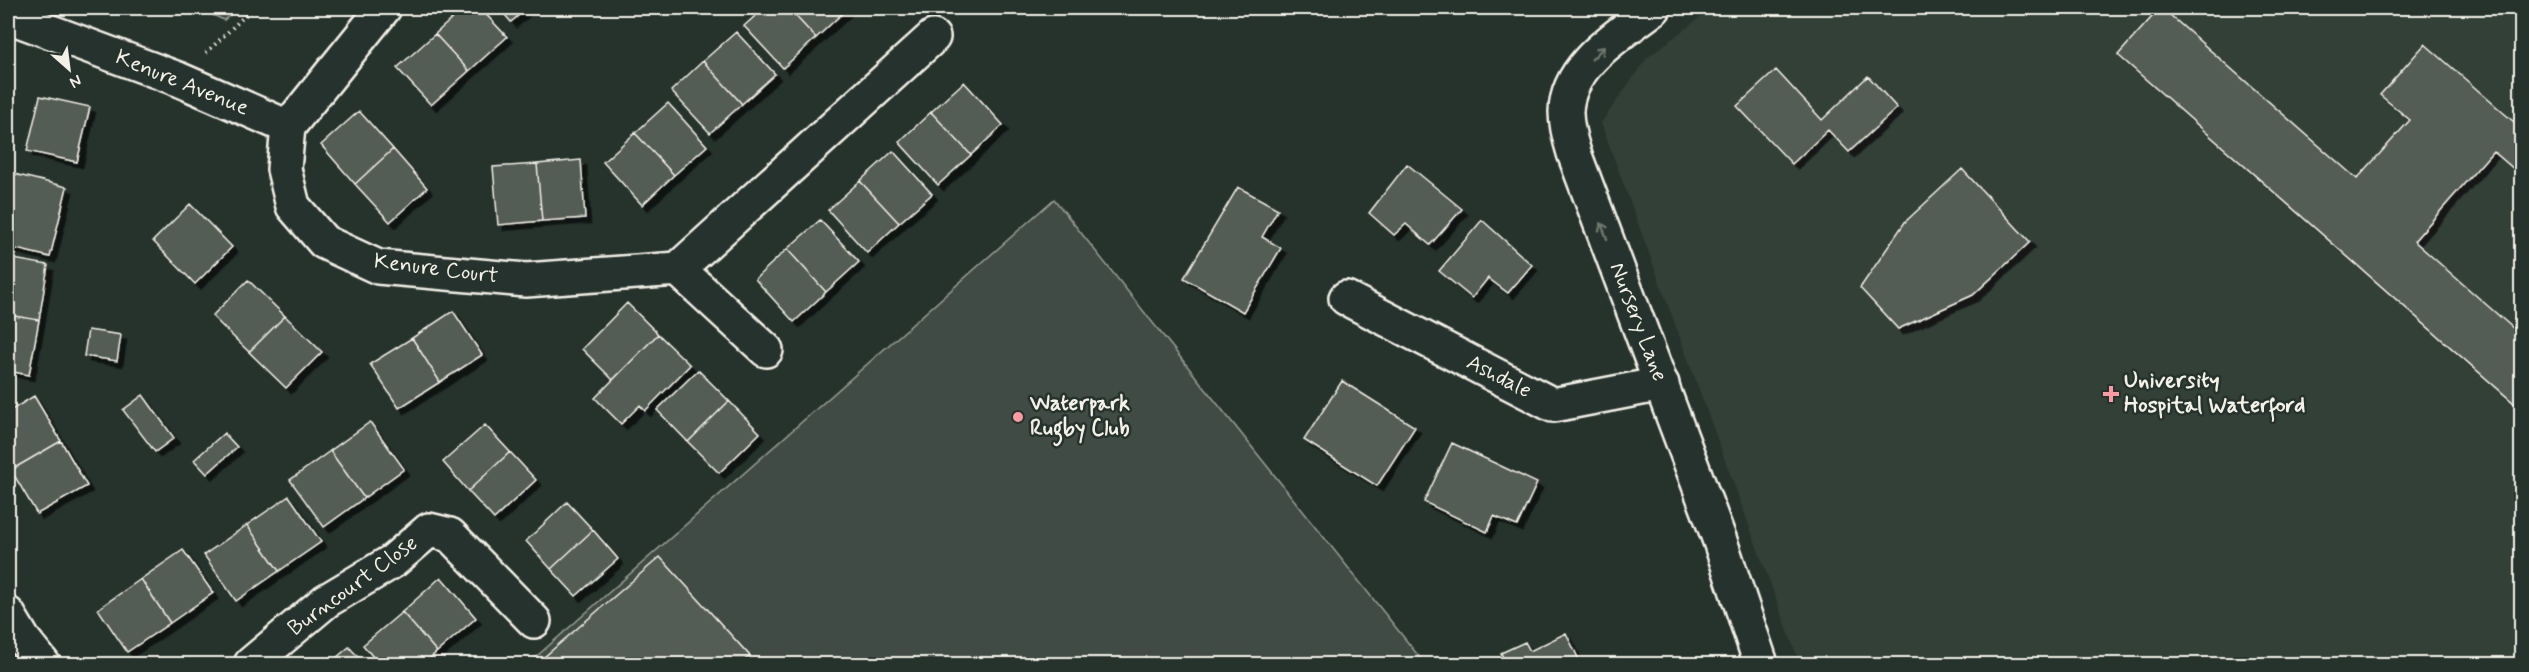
<svg xmlns="http://www.w3.org/2000/svg" width="2529" height="672" font-family="Mynerve,sans-serif">
	<defs>
		<filter id="shadow"><feDropShadow dx="5.5" dy="5.5" stdDeviation="0" flood-color="#0009"/></filter>
	</defs>
	<rect width="100%" height="100%" fill="#26332d"/>
	<filter id="ink" filterUnits="userSpaceOnUse"><feTurbulence type="fractalNoise" baseFrequency=".0167" numOctaves="2"/><feDisplacementMap in="SourceGraphic" scale="12" xChannelSelector="R" yChannelSelector="G"/><feConvolveMatrix kernelMatrix="1 2 1 2 8 2 1 2 1" color-interpolation-filters="sRGB"/></filter>
	<g filter="url(#ink)">
		<path fill="#333f39" d="M1712 8H2521V664H1800L1601 123 1647 58Z"/>
		<path fill="#414b45" stroke="#9a9e96" stroke-width="1.5" d="M211 8H238L224 20 208 13Z
			M1054 199 1425 664H528Z
			M8 642 23 664H8Z"/>
		<path fill="#525c55" stroke="#f4f1e8" stroke-width="1.5" filter="url(#shadow)" d="M464 8H480L507 37 469 71 435 34Z
			M499 8H527L511 22Z
			M764 8H788L816 38 783 68 744 26Z
			M788 8H848L816 38Z
			M2160 8H2162L2357 179 2410 120 2380 95 2425 44 2522 129V176L2493 151 2414 241 2522 336V410L2118 55Z
			M736 32 775 74 742 104 703 61Z
			M435 34 469 71 431 105 397 68Z
			M703 61 742 104 710 133 671 91Z
			M1776 70 1822 120 1868 76 1897 108 1849 152 1828 130 1792 164 1737 106Z
			M964 82 1003 125 971 155 931 112Z
			M40 96 90 107 77 162 27 151Z
			M668 103 707 146 674 175 635 133Z
			M359 111 393 149 355 184 321 145Z
			M931 112 971 155 938 185 899 142Z
			M635 133 674 175 642 205 603 162Z
			M393 149 427 188 390 222 355 184Z
			M893 151 932 194 899 223 860 181Z
			M581 160 585 218 542 221 537 164Z
			M537 164 542 221 498 225 493 167Z
			M1407 164 1462 209 1430 245 1406 224 1394 235 1369 213Z
			M1962 169 2030 242 1973 295 1898 329 1860 288 1905 222Z
			M10 173 67 187 50 257 8 247V184Z
			M860 181 899 223 867 253 828 210Z
			M1238 187 1278 209 1262 237 1281 248 1243 312 1184 278Z
			M190 204 232 247 195 284 153 241Z
			M820 220 859 262 826 292 787 249Z
			M1482 220 1532 265 1508 293 1488 278 1472 298 1439 271Z
			M787 249 826 292 794 322 755 279Z
			M8 258 48 265 39 320 8 315Z
			M248 280 285 316 249 352 212 316Z
			M627 303 658 334 613 380 582 349Z
			M453 311 482 355 440 382 412 338Z
			M8 315 39 320 29 375 8 371Z
			M285 316 322 352 286 388 249 352Z
			M88 330 121 335 117 361 84 356Z
			M658 334 690 365 645 411 640 405 621 424 595 398Z
			M412 338 440 382 399 408 370 364Z
			M698 370 729 401 688 442 657 410Z
			M1342 381 1415 427 1377 486 1304 440Z
			M143 395 174 438 155 452 123 410Z
			M34 396 61 441 11 470 8 463V412Z
			M729 401 760 433 719 473 688 442Z
			M370 422 404 469 364 498 330 451Z
			M485 425 510 452 468 491 443 462Z
			M224 433 237 447 207 474 194 460Z
			M61 441 87 486 37 514 11 470Z
			M1452 443 1537 483 1517 526 1494 516 1487 532 1424 502Z
			M330 451 364 498 324 527 290 480Z
			M510 452 536 480 494 519 468 491Z
			M289 496 321 542 279 571 247 525Z
			M567 502 593 530 551 569 526 541Z
			M247 525 279 571 236 601 204 555Z
			M593 530 618 559 576 596 551 569Z
			M183 550 213 593 170 623 141 579Z
			M660 557 750 656 740 664H536Z
			M441 577 476 618 437 652 402 612Z
			M141 579 170 623 127 652 98 609Z
			M402 612 437 652 423 664H379L363 645Z
			M1566 633 1581 664H1501L1505 663 1501 653 1525 642 1530 651Z
			M349 647 365 664H329Z"/>
		<g fill="none" stroke-linecap="round" stroke-linejoin="round">
			<g stroke="#f4f1e8" stroke-width="38">
				<path id="minor" d="M8 16 178 79 288 127
					M288 127 284 169 293 206 324 242 378 267 526 280 678 269 933 37
					M288 127 384 8
					M678 269 766 350
					M1346 298 1553 405 1662 384
					M8 614 23 639 43 664
					M251 664 326 601 393 561 429 530 450 535 534 621"/>
			</g>
			<g stroke="#f4f1e8" stroke-width="38">
				<path id="tertiary" d="M1654 8C1621 34 1567 64 1566 112 1566 126 1570 140 1574 153L1720 541 1761 664"/>
			</g>
			<path stroke="#f4f1e8" stroke-width="4" stroke-dasharray="1.5 4.5" stroke-linecap="butt" d="M206 53 253 8"/>
			<use href="#minor" stroke="#26332d" stroke-width="33"/>
			<use href="#tertiary" stroke="#26332d" stroke-width="33"/>
		</g>
		<defs><path id="oneway-shaft" d="M-6 0H5M1.5-3L5.5 0L1.5 3" fill="none" stroke-width="1.6" stroke-linecap="round" stroke-linejoin="round" transform="scale(1.5)"/></defs>
		<g stroke="#6e766e">
			<use href="#oneway-shaft" transform="translate(1598 53) rotate(-45)"/>
			<use href="#oneway-shaft" transform="translate(1604 231) rotate(-111)"/>
		</g>
	</g>
	<g fill="#ff9aa2" stroke="#26332d" stroke-width="2">
		<path d="M2108 385h6v6h6v6h-6v6h-6v-6h-6v-6h6z"/>
		<circle cx="1018" cy="417" r="6"/>
	</g>
	<g text-anchor="middle" dominant-baseline="central" stroke-width="5" stroke-linejoin="round" paint-order="stroke">
		<g font-size="22" fill="#f4f1e8" stroke="#26332d">
			<text transform="translate(182 83) rotate(22)">Kenure Avenue</text>
			<text transform="translate(436 269) rotate(7)">Kenure Court</text>
			<text transform="translate(1638 322) rotate(69)">Nursery Lane</text>
			<text transform="translate(1499 377) rotate(27)">Ashdale</text>
			<text transform="translate(353 586) rotate(-36)">Burncourt Close</text>
		</g>
		<g font-size="22" font-weight="bold" fill="#f4f1e8" stroke="#26332d" text-anchor="start">
			<text x="2124" y="381">University<tspan x="2124" dy="25">Hospital Waterford</tspan></text>
			<text x="1030" y="404">Waterpark<tspan x="1030" dy="25">Rugby Club</tspan></text>
		</g>
	</g>
	<rect width="2529" height="672" fill="none" stroke="#26332d" stroke-width="30"/>
	<rect x="15" y="15" width="2499" height="642" fill="none" stroke="#f4f1e8" stroke-width="2" filter="url(#ink)"/>
	<g transform="translate(69 69) rotate(152)" stroke="#26332d" stroke-width="4.5" paint-order="stroke">
	<path d="M0-4.5L10 22L0 15L-10 22Z" fill="#f4f1e8"/>
	<text y="-9" font-size="16" font-weight="bold" text-anchor="middle" fill="#f4f1e8">N</text>
	</g>
</svg>
